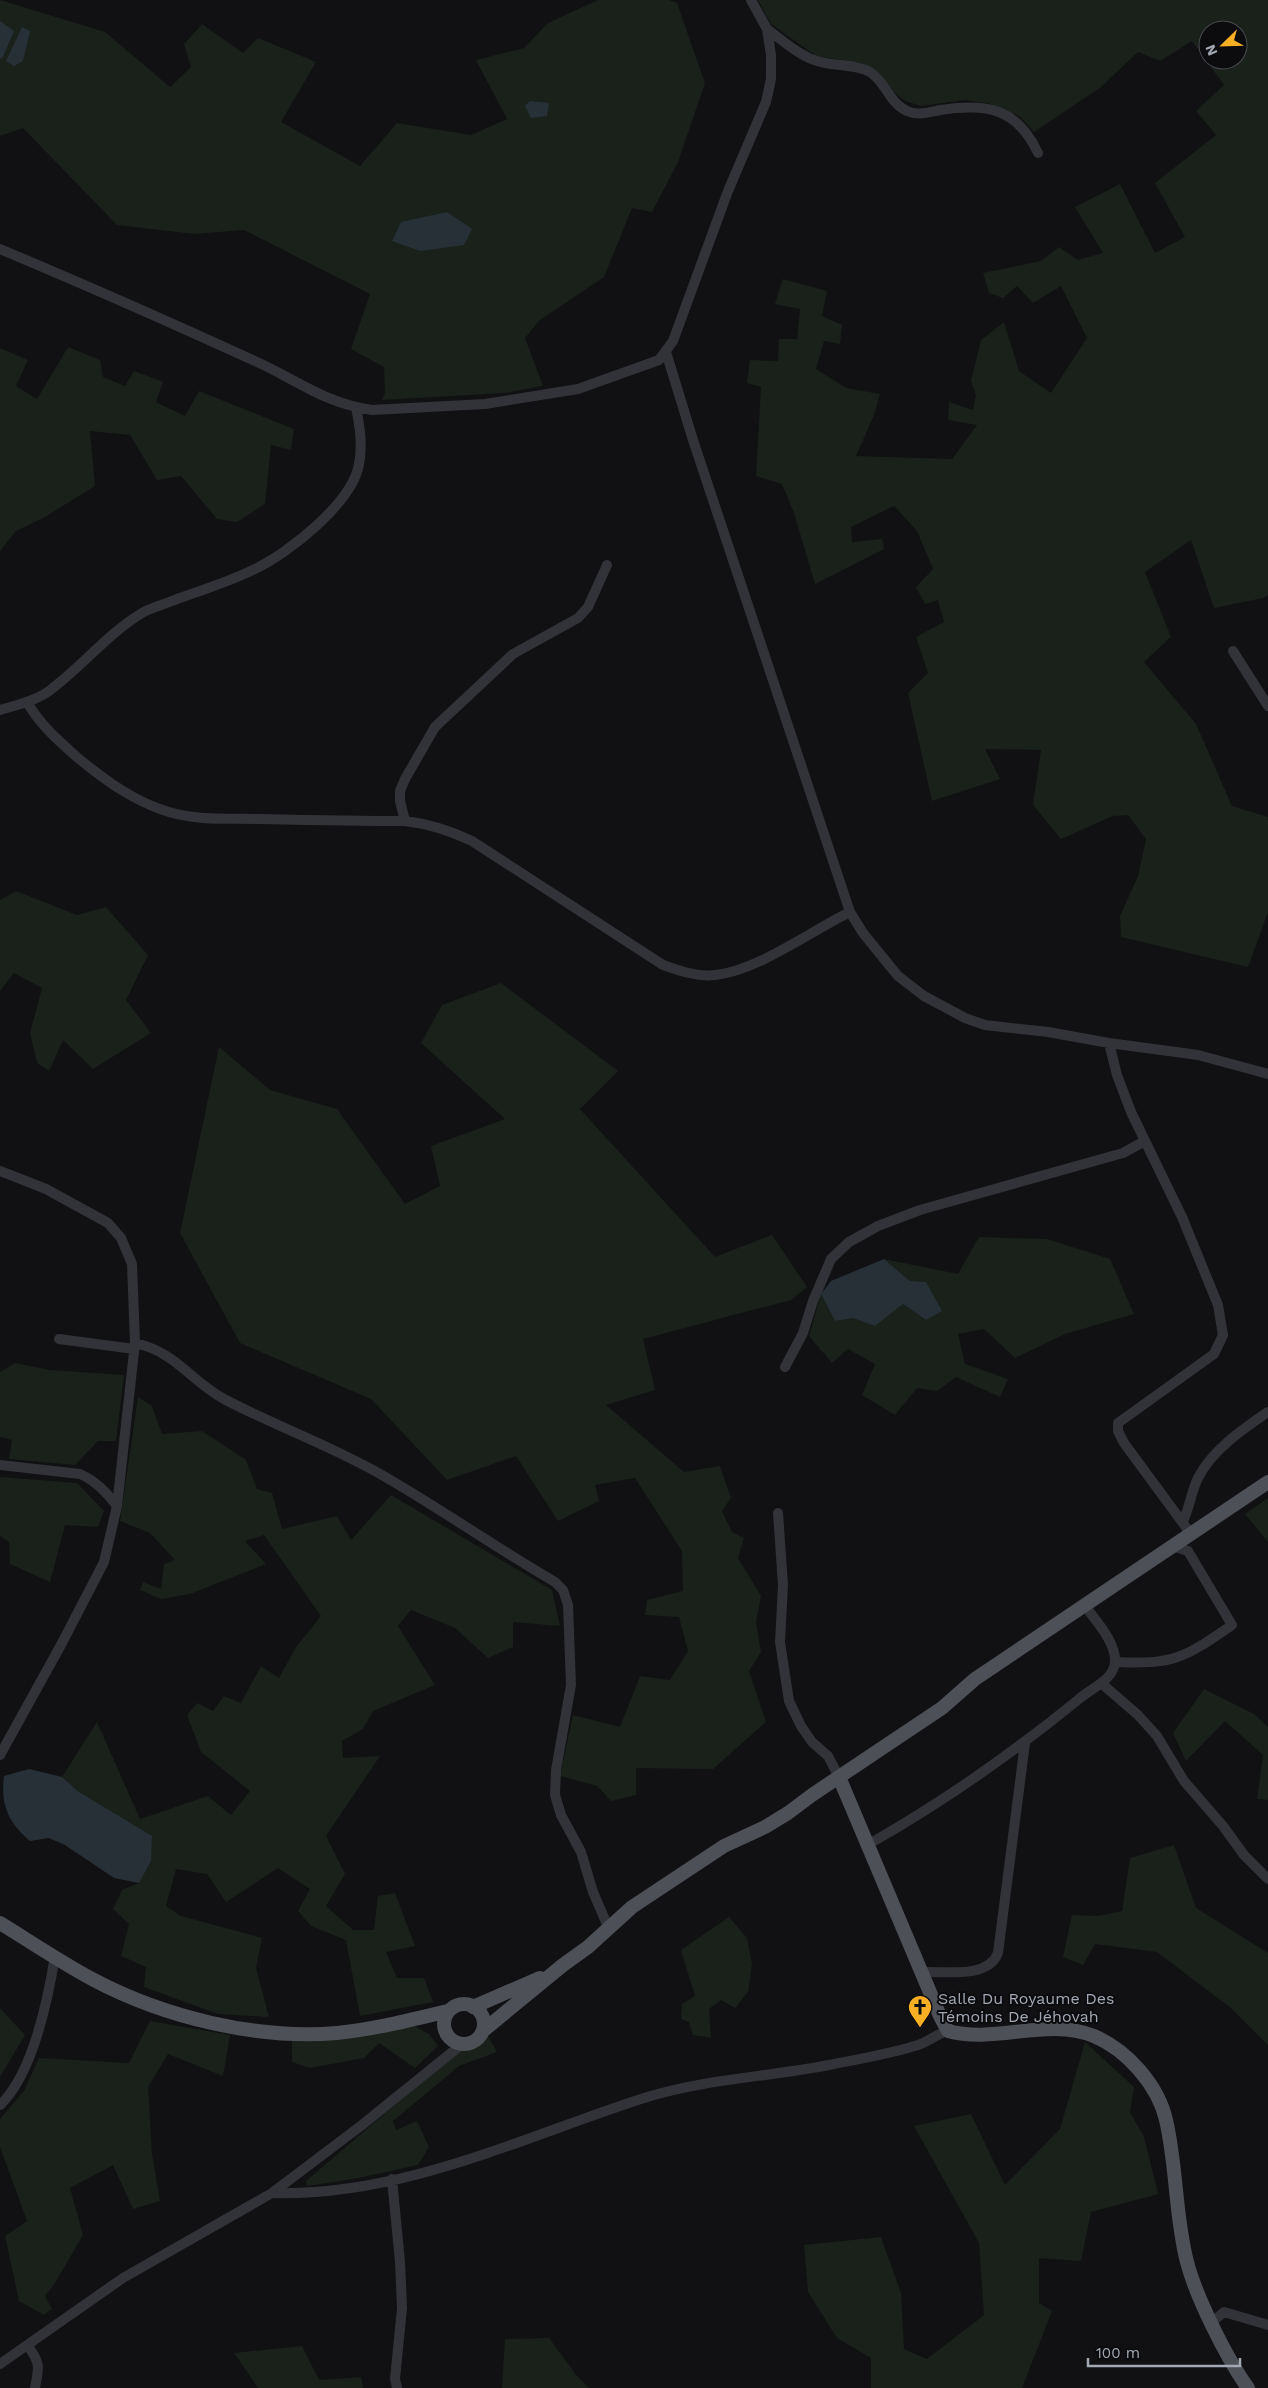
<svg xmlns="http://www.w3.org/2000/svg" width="1268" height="2388" font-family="'Work Sans',sans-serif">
	<rect width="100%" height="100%" fill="#111113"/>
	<path fill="#19211a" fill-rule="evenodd" d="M0 0 105 32 170 87 191 67 184 44 202 24 243 53 258 38 316 62 281 122 360 166 397 123 471 135 507 119 476 60 524 48 548 23 598 0H669L677 3 705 83 678 162 652 212 632 208 604 277 540 320 525 338 543 386 504 393 382 400 385 393 384 367 351 349 370 294 244 230 194 234 117 225 23 128 0 136Z
		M758 0H1268V595L1263 598 1214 608 1191 540 1145 572 1171 637 1144 662 1196 724 1232 806 1268 817V912L1248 967 1121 937 1120 916 1138 876 1146 839 1128 815 1113 816 1061 839 1033 805 1041 750 985 749 1000 779 932 801 908 693 928 673 916 637 944 622 938 600 925 604 916 587 933 569 917 531 894 506 851 527 852 542 882 539 884 549 815 584 794 513 782 484 756 476 761 387 747 383 750 360 778 361 779 339H797L800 309 775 304 783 279 827 291 822 316 842 325 840 344 824 341 816 369 846 388 880 394 874 415 856 456 952 459 977 425 948 420 949 402 973 410 976 395 971 381 981 340 1004 322 1019 371 1051 393 1087 338 1061 286 1033 303 1017 286 1003 298 989 293 983 273 1041 261 1059 247 1078 260 1103 253 1075 207 1120 184 1155 253 1185 237 1155 183 1216 135 1196 111 1224 85 1192 41 1160 61 1138 52 1101 87 1034 132 1019 116 987 103 965 100 921 106 905 101 895 93 877 71 861 63 816 56 771 24ZM1208 30H1238V60H1208Z
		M68 347 100 360 103 377 125 386 134 371 163 382 156 402 185 416 199 391 294 429 291 450 271 445 265 504 237 522 217 519 181 476 157 480 130 435 90 431 95 486 45 517 16 531 0 551V348L28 360 16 386 37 399Z
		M16 891 77 915 106 907 148 955 126 1000 151 1033 93 1069 63 1040 49 1071 37 1063 30 1033 42 988 14 973 0 991V900Z
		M501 983 618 1071 580 1109 715 1257 772 1235 807 1287 791 1300 643 1339 655 1390 606 1405 684 1472 720 1466 731 1498 722 1511 732 1532 744 1538 738 1558 761 1596 756 1622 761 1652 749 1671 766 1722 713 1769 636 1768V1795L611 1801 597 1786 560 1776 573 1715 620 1727 640 1676 670 1680 688 1651 679 1617 645 1615 647 1600 683 1591 682 1551 635 1478 595 1485 599 1501 558 1521 516 1456 447 1480 371 1399 240 1343 180 1233 219 1047 270 1090 337 1109 405 1204 440 1186 431 1146 505 1119 421 1043 442 1005Z
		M979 1237 1047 1239 1110 1259 1134 1314 1065 1334 1015 1358 984 1329 958 1334 965 1364 1008 1379 1000 1397 956 1377 937 1391 917 1388 895 1415 862 1395 875 1364 848 1349 832 1363 809 1336 821 1294 835 1321 853 1318 875 1325 903 1304 926 1320 910 1281 884 1259 958 1274Z
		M15 1363 50 1370 124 1375 116 1441H98L75 1465 9 1459 12 1440 0 1437V1372Z
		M138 1397 152 1406 162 1434 202 1431 246 1460 257 1489 272 1493 282 1529 337 1516 351 1540 391 1495 552 1590 560 1626 513 1622V1647L488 1658 455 1628 411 1610 398 1626 435 1685 373 1711 363 1729 342 1741 343 1758 380 1756 326 1836 345 1874 326 1906 353 1930H374L378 1896 395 1893 415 1946 386 1952 397 1978H424L433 2002 360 2016 346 1940 311 1926 298 1911 310 1889 278 1868 226 1902 207 1874 176 1869 166 1906 181 1916 262 1938 256 1968 269 2017 218 2014 144 1987 146 1967 121 1956 129 1924 113 1909 122 1890 139 1883 79 1792 62 1777 97 1722 140 1819 208 1796 231 1815 250 1791 201 1752 187 1715 197 1703 213 1711 224 1696 241 1703 261 1666 279 1678 296 1647 321 1616 264 1535 245 1541 266 1564 190 1594 161 1599 140 1590 143 1582 161 1589 164 1564 175 1560 150 1533 120 1521Z
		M0 1477 77 1483 104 1511 98 1527 65 1525 50 1582 10 1564 9 1542 0 1536Z
		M1268 1498V1542L1245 1514Z
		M1204 1689 1254 1714 1268 1727V1800L1257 1799 1263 1755 1225 1721 1186 1761 1173 1733Z
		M1174 1845 1196 1908 1268 1953V2045L1232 2009 1157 1952 1095 1944 1083 1965 1063 1957 1072 1915 1098 1916 1122 1911 1130 1858Z
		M729 1917 747 1938 752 1964 748 1992 735 2008 721 2000 709 2009 711 2038 693 2035 689 2022 681 2019 682 2004 695 1996 681 1950Z
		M0 2008 25 2035 0 2077Z
		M150 2021 230 2035 223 2076 168 2054 148 2087 152 2154 160 2201 133 2209 113 2165 70 2188 83 2235 55 2283 45 2296 52 2309 44 2315 19 2301 5 2236 27 2221 0 2147V2119L24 2091 39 2058 129 2063Z
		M411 2024 429 2034 438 2046 415 2068 379 2043 364 2058 310 2068 292 2062V2038Z
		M484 2029 497 2052 459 2066 393 2121 396 2130 417 2121 429 2147 418 2165 354 2179 307 2186 306 2181Z
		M1085 2042 1134 2087 1130 2112 1144 2137 1158 2194 1091 2212 1081 2261 1039 2258V2303L1052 2311 1022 2388H871V2358L837 2338 808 2292 804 2245 881 2237 901 2293 904 2349 927 2359 984 2315 979 2243 914 2126 971 2114 1005 2185 1060 2129Z
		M549 2338 577 2376 589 2388H502L505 2339Z
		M302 2346 319 2380 361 2377 363 2388H258L234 2353Z"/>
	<path fill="#273037" d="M0 21 14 31 2 59 0 58Z
		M22 27 30 31 23 61 14 66 6 61Z
		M530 101 549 103 547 116 531 118 525 106Z
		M447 212 472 229 464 245 420 251 392 241 401 222Z
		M884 1259 910 1281 926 1282 942 1311 926 1320 903 1304 875 1326 853 1318 835 1321 821 1294 831 1281Z
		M29 1769 62 1777 79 1792 152 1836 151 1861 139 1883 114 1878 65 1845 49 1838 30 1841C9 1823 0 1805 4 1776Z"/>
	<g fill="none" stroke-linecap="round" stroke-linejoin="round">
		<path stroke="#323338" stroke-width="10" d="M767 29C781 39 797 54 814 60 832 67 854 63 870 72 886 82 889 103 907 111 918 116 929 112 941 110 987 103 1017 108 1038 153
			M0 249C86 285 172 323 257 362 297 380 326 404 372 410L485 404 578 389 659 360 673 341 728 191 766 102 771 79V55L767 29 751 0
			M666 352 693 440 850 912 863 933 898 976 924 996 965 1018 985 1025 1048 1032 1109 1043 1198 1055 1268 1074
			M1233 651 1268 706
			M27 702C40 725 59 741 78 758 106 781 135 802 169 812 199 821 230 818 260 819 308 820 357 821 405 821 430 824 449 830 472 841L663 965C680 971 697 977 715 975 757 971 811 931 850 912
			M0 710C17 705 35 701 49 691 82 667 107 634 142 613 152 607 166 604 177 599 203 590 231 581 255 569 289 553 353 502 359 464 363 445 360 426 356 408
			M405 821 400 801V791L405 779 435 727 513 654 578 618 588 607 607 565
			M1109 1043 1117 1075 1131 1112 1182 1217 1218 1305 1223 1335 1214 1354 1118 1423V1431L1124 1443 1191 1534
			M0 1171 46 1189 108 1223 121 1238 132 1264 135 1343 117 1506 104 1562 62 1643 0 1755
			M59 1339 134 1349
			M135 1343C178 1353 189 1380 224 1399 277 1427 335 1447 387 1478 444 1511 498 1549 555 1582L563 1590 568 1605 571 1685 556 1770 555 1795 561 1815 581 1852 593 1892 609 1929
			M785 1367 803 1333 813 1301 831 1259 849 1242 878 1226 920 1210 1123 1153 1145 1141
			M0 1465 80 1474C96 1481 106 1492 117 1506
			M778 1513 783 1585 780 1642 789 1701 801 1726 812 1742 828 1756 839 1777
			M1183 1521C1190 1507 1191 1492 1198 1478 1212 1450 1243 1429 1268 1412
			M1115 1662C1174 1665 1184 1658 1232 1625L1188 1551 1172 1546
			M1101 1683 1138 1715 1157 1736 1184 1781 1223 1826 1244 1855 1268 1879
			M869 1844C943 1802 1013 1753 1079 1699 1090 1689 1114 1680 1115 1662 1116 1642 1096 1621 1085 1606
			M923 1972C946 1971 988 1979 998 1953L1025 1743
			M0 2105C33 2074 48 1999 55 1956
			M392 2179 400 2262 402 2308 395 2379 397 2388
			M272 2193C402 2197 523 2137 644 2098 704 2079 768 2077 829 2065 859 2059 890 2054 918 2045 928 2042 940 2032 948 2031
			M1212 2322 1224 2312 1268 2325
			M27 2345C41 2363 39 2367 35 2388
			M0 2364 123 2278 272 2193 362 2125 461 2045"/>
		<path stroke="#4e5057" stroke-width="14" d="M839 1777 940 2016 948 2031C996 2044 1047 2017 1094 2036 1127 2050 1158 2085 1166 2120 1177 2167 1175 2216 1187 2262 1196 2297 1227 2359 1248 2388
			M0 1923C31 1942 62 1963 94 1980 164 2017 257 2040 337 2033 375 2029 411 2020 448 2011
			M444 2024a20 20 0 1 1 40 0a20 20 0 1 1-40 0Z
			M473 2007 540 1978
			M484 2030 563 1965 588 1947 632 1907 724 1846 765 1827 788 1813 812 1795 942 1708 975 1679 1268 1482"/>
	</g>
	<defs>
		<g id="church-pin" transform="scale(1.25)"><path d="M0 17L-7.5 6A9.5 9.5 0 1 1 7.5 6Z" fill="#f8af24" stroke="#0c0c0e"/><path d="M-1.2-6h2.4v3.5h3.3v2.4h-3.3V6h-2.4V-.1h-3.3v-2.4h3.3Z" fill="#111"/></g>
	</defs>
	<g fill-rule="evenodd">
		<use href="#church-pin" x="920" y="2007"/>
	</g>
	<g text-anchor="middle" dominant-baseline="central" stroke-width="4" stroke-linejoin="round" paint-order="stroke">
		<g font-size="16" fill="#a2a8b4" stroke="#0c0c0e" text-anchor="start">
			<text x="938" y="1998">Salle Du Royaume Des<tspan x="938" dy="18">Témoins De Jéhovah</tspan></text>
		</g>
	</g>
	<g transform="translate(1223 45) rotate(247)"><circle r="24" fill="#0c0c0e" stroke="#484a50"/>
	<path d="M0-4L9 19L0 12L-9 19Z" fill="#f8af24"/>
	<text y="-8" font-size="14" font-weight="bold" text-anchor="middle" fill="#a2a8b4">N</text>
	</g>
	<path d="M1088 2358v8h152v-8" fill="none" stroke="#a2a8b4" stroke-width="2.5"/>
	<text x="1096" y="2358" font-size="15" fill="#a2a8b4" stroke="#0c0c0e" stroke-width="4" paint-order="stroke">100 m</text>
</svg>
